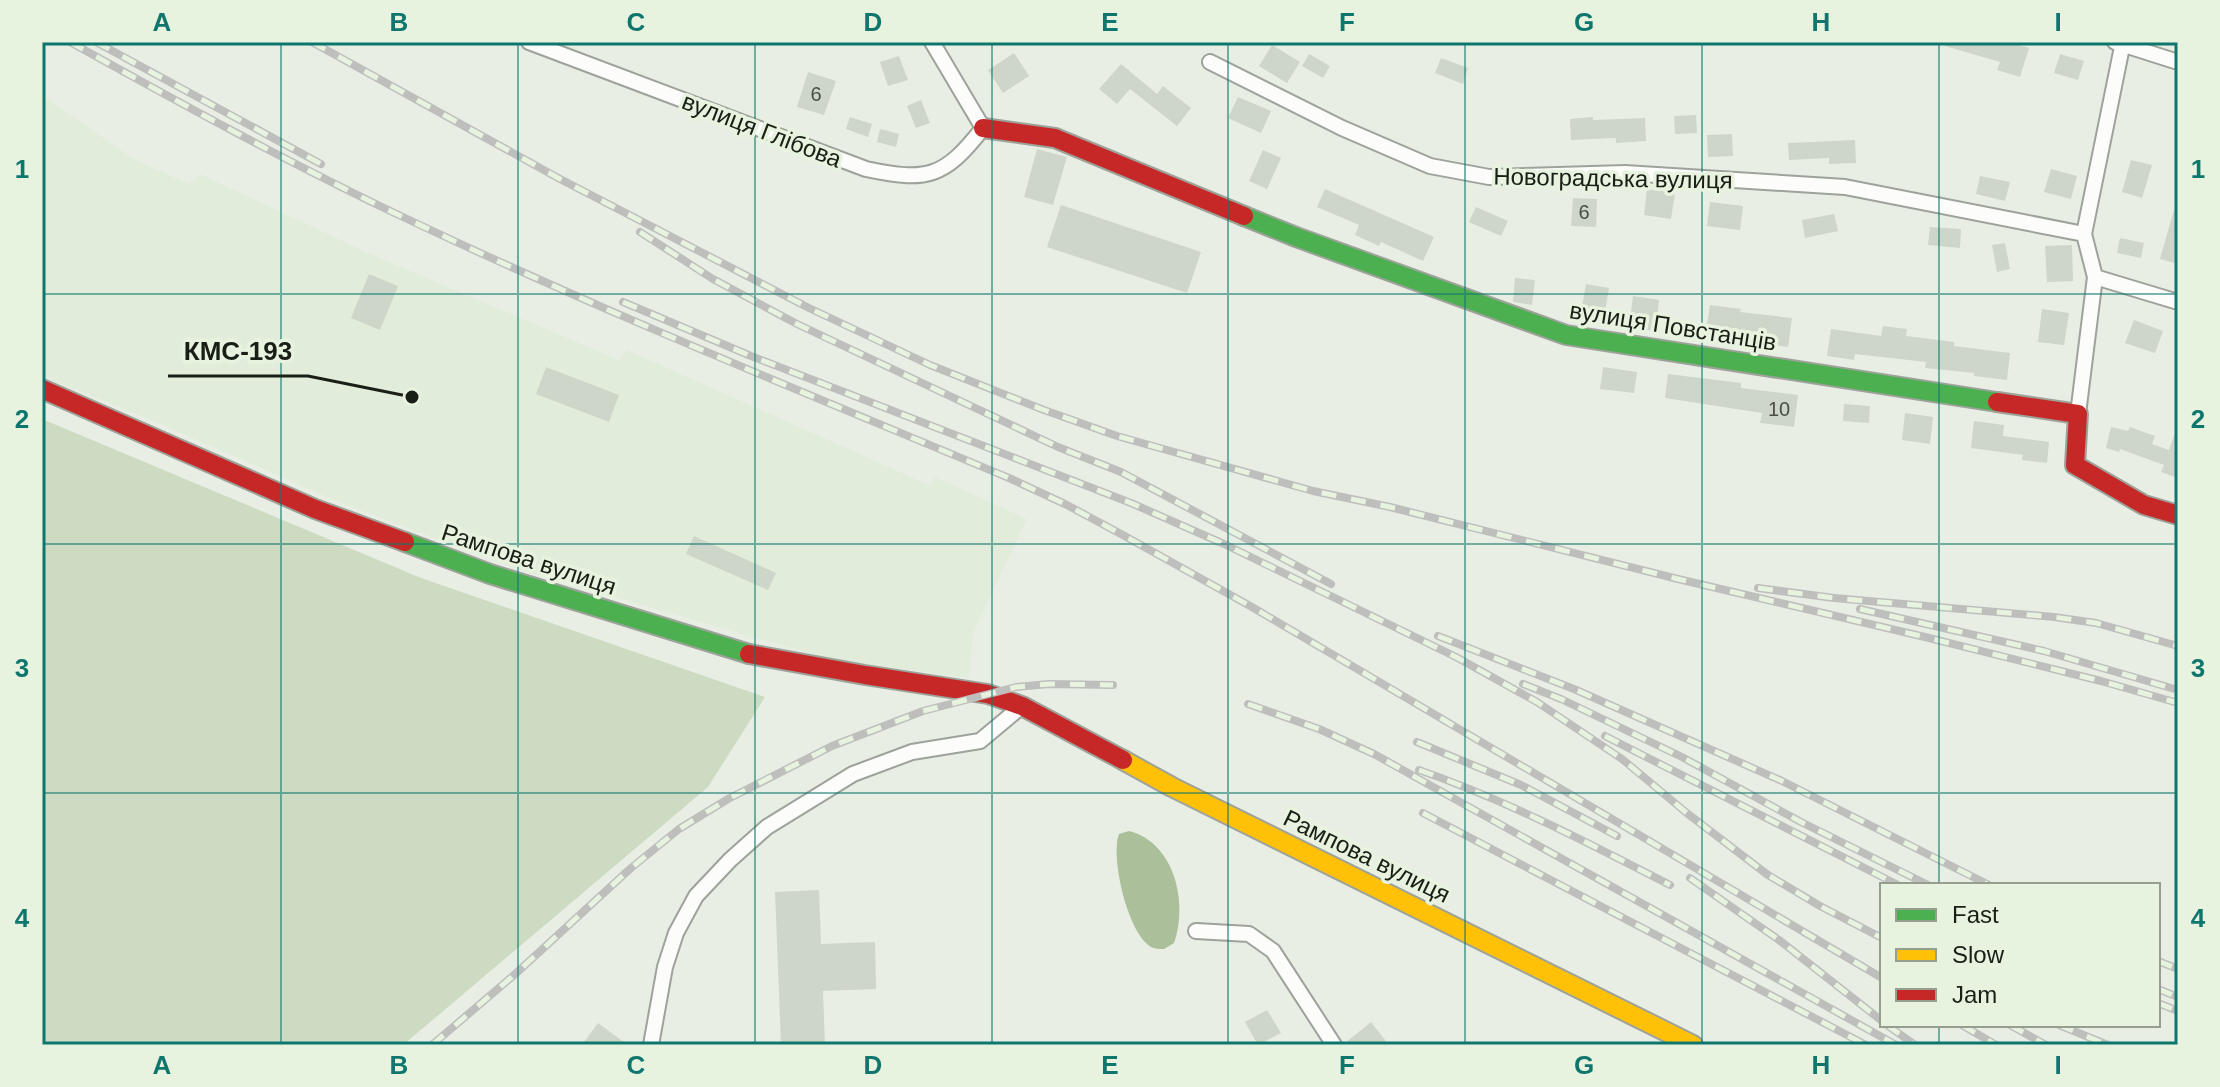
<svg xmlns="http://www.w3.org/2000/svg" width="2220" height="1087" font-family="Helvetica,sans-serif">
	<rect width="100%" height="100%" fill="#e8eee4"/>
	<path fill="#e1edda" d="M42 95 132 158 188 184 200 174 366 252 619 360 627 350 929 485 935 477 1027 519 978 622 973 634 969 678 829 659 511 567 341 503 144 417 42 376Z"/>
	<path fill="#ccdbc1" d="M42 419 421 578 765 697 708 787 403 1045H42Z"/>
	<path fill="#aabf9a" d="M1129 831C1175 843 1188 903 1174 943L1164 949C1159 949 1156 949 1151 947 1128 934 1110 858 1119 834Z"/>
	<path fill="#cdd6c8" d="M1945 42H2009L2029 48 2020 77 1997 70 2000 62 1945 46Z
		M1272 45 1300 62 1287 83 1259 66Z
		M1014 53 1029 76 1003 93 988 70Z
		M1309 54 1330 66 1323 78 1302 66Z
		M2060 54 2084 61 2078 80 2054 73Z
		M899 56 908 80 888 86 880 62Z
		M1441 58 1468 68 1463 84 1435 73Z
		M1121 64 1157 94 1163 86 1191 108 1177 126 1130 89 1117 104 1099 89Z
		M808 72 836 81 824 115 797 107Z
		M1238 97 1271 111 1261 133 1228 118Z
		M921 100 930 123 916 128 907 106Z
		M1696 115 1697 133 1675 134 1674 116Z
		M850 117 872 124 868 137 846 129Z
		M1593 117V120L1645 118 1646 141 1616 143V138L1571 140 1570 119Z
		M880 129 899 134 896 147 877 142Z
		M1732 134 1733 156 1708 157 1707 135Z
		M1855 140 1856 163 1829 164V158L1789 160 1788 143Z
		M1037 149 1067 157 1053 205 1024 197Z
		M1263 150 1281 158 1267 189 1249 181Z
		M2131 160 2152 165 2142 198 2122 192Z
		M2051 169 2077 176 2071 199 2044 192Z
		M1980 176 2010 182 2005 201 1976 194Z
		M1325 189 1434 237 1423 261 1381 242 1379 246 1355 235 1359 225 1317 207Z
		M1647 189 1675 193 1671 219 1644 215Z
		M1573 198 1597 199 1596 227 1571 226Z
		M1710 202 1743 206 1740 230 1707 226Z
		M1061 205 1201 252 1187 293 1047 247Z
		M1476 207 1508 221 1501 236 1469 222Z
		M2174 210 2178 211V264L2160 259Z
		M1834 214 1838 231 1805 238 1802 220Z
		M1930 227 1961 229 1960 248 1928 245Z
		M2120 238 2144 243 2141 258 2117 253Z
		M2005 243 2010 269 1997 272 1992 245Z
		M2072 245 2073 281 2047 282 2045 246Z
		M369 274 398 286 380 330 351 318Z
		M1515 278 1535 280 1532 305 1513 302Z
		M1586 284 1609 288 1604 317 1581 313Z
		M1633 296 1659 300 1656 331 1629 328Z
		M1710 305 1741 309 1740 312 1792 318 1788 347 1754 342 1755 337 1706 331Z
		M2042 309 2069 313 2064 345 2038 342Z
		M2134 320 2163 331 2155 353 2125 343Z
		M1883 326 1907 329 1906 336 1954 342V346L2010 353 2007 380 1974 376V373L1925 368 1926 362 1855 354 1854 360 1827 356 1831 329 1881 336Z
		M546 367 619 395 609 422 536 394Z
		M1603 367 1637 372 1634 393 1600 389Z
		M1668 374 1741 383V388L1798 395 1794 427 1760 423 1762 413 1665 398Z
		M1844 404 1870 406 1869 423 1843 421Z
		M1905 413 1933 417 1930 444 1902 440Z
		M1974 421 2004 425 2003 436 2049 442 2047 463 2022 460 2023 455 1971 448Z
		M2111 427 2128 431 2130 427 2155 436 2152 444 2169 450 2176 430H2178V478L2161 472 2164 465 2120 449 2119 452 2106 448Z
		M694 536 776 573 768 590 686 554Z
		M819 890 821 944 875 942 876 989 823 991 825 1045H781L775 892Z
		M1267 1010 1281 1033 1258 1045 1245 1022Z
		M1371 1022 1389 1045H1344V1044Z
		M598 1023 628 1045H582Z"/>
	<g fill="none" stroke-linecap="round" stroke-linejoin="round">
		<g stroke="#9da29a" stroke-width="18">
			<path id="street" d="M529 42 866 169C927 182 944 178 983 128L932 42
				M2115 42 2178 62
				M1210 62 1342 128 1430 166 1489 177 1625 173 1845 187 2084 234
				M2095 277 2178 302
				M2078 414 2095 277 2084 234 2123 42
				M1196 931 1249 934 1273 951 1334 1045
				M651 1045 665 967 676 933 696 896 730 860 767 827 853 774 912 752 980 741 1022 706"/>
		</g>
		<g stroke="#9da29a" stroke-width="22">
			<path id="fast" d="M1244 216 1296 237 1566 335 1997 402
				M405 542 490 574 749 654"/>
		</g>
		<g stroke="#9da29a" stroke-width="22">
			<path id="slow" d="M1123 760 1172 787 1693 1045"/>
		</g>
		<g stroke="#9da29a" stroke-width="22">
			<path id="jam" d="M983 128 1055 138 1244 216
				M42 389 315 509 405 542
				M1997 402 2078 414 2075 465 2144 505 2178 515
				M749 654 865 675 988 694 1022 706 1123 760"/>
		</g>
		<use href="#street" stroke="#fcfcfb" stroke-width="14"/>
		<use href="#fast" stroke="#4caf50" stroke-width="18"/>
		<use href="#slow" stroke="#ffc107" stroke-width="18"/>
		<use href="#jam" stroke="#c62828" stroke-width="18"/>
		<g stroke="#bebfbd" stroke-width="8">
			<path id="rail" d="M70 42C180 103 289 163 403 217 601 311 806 393 1009 478L1065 504 1121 534 1252 607 1882 978
				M96 42 321 164
				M312 42 560 179 809 308 930 365 1044 410 1117 436 1313 491 1390 507 1678 579 1925 637 2101 681 2178 703
				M640 232 713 279 797 324 1058 447 1121 472 1331 584
				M623 302 751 356 1131 503 1224 544 1456 657 1537 702 1622 759 1688 814 1768 875 1820 906 1882 938
				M1758 588 1834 598 2054 617 2096 623 2178 646
				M1860 609 2044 651 2178 690
				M1438 636 1574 689 1782 781 1989 885
				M1523 684 1561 699 1682 757 1801 822 1928 885
				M1248 704 1319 729 1374 754 1896 1045
				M1605 736 1898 885
				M1417 742 1521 785 1617 836
				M1419 770C1506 800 1588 843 1670 885
				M1423 813 1866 1045
				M1690 878 1779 940 1882 1021
				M2158 961 2178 969
				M2158 989 2178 997
				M2158 1003 2178 1011
				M1887 1025 1915 1045
				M1962 1025 1996 1045
				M2010 1025 2046 1045
				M2059 1025 2108 1045
				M432 1045 513 976 631 868 679 829 728 799 832 746 923 711 1016 687 1049 684 1113 685"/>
		</g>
		<use href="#rail" stroke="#e7f3df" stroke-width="5" stroke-dasharray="15" stroke-linecap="butt"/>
	</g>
	<path fill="none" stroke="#0f766e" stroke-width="2" stroke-opacity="0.55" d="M281 42V1045M518 42V1045M755 42V1045M992 42V1045M1228 42V1045M1465 42V1045M1702 42V1045M1939 42V885M42 294H2178M42 544H2178M42 793H2178M1939 1025V1045"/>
	<g text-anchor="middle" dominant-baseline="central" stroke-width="7" stroke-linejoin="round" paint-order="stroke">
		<g font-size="20" fill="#484e44">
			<text x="816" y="94">6</text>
			<text x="1584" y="212">6</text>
			<text x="1779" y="409">10</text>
		</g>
		<g font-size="24" fill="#191e16" stroke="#e7f3df">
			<text transform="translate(762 130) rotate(21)">вулиця Глібова</text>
			<text transform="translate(1613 178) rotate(1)">Новоградська вулиця</text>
			<text transform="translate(1673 326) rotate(9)">вулиця Повстанців</text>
			<text transform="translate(529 559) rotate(18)">Рампова вулиця</text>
			<text transform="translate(1367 856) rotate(26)">Рампова вулиця</text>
		</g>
	</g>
	<path fill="none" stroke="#191e16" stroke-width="3" d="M412 397L308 376H168"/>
	<circle fill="#191e16" stroke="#e7f3df" stroke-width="3" cx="412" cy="397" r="8"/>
	<g font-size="26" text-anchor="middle" font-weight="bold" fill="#191e16" stroke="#e7f3df" stroke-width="7" stroke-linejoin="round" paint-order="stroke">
		<text x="238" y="360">КМС-193</text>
	</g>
	<rect width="2220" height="1087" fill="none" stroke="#e7f3df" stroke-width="88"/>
	<rect x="1880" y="883" width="280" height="144" fill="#e7f3df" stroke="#959e8f" stroke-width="2"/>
	<rect x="1896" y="909" width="40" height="12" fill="#4caf50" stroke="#959e8f" stroke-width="2"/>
	<text x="1952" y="923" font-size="24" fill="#191e16">Fast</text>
	<rect x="1896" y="949" width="40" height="12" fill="#ffc107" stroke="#959e8f" stroke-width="2"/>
	<text x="1952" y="963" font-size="24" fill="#191e16">Slow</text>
	<rect x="1896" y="989" width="40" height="12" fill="#c62828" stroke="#959e8f" stroke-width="2"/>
	<text x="1952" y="1003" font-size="24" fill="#191e16">Jam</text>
	<rect x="44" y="44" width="2132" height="999" fill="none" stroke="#0f766e" stroke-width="3"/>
	<g font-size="26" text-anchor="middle" font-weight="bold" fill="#0f766e">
		<text x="162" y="31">A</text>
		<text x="399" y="31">B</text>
		<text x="636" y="31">C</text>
		<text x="873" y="31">D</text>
		<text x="1110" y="31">E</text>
		<text x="1347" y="31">F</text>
		<text x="1584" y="31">G</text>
		<text x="1821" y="31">H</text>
		<text x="2058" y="31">I</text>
		<text x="22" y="178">1</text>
		<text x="2198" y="178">1</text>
		<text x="22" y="428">2</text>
		<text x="2198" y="428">2</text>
		<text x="22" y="677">3</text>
		<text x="2198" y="677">3</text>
		<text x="22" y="927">4</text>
		<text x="2198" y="927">4</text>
		<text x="162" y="1074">A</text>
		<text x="399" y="1074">B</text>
		<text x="636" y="1074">C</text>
		<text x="873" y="1074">D</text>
		<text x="1110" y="1074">E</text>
		<text x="1347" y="1074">F</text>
		<text x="1584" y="1074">G</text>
		<text x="1821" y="1074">H</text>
		<text x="2058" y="1074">I</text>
	</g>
</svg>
